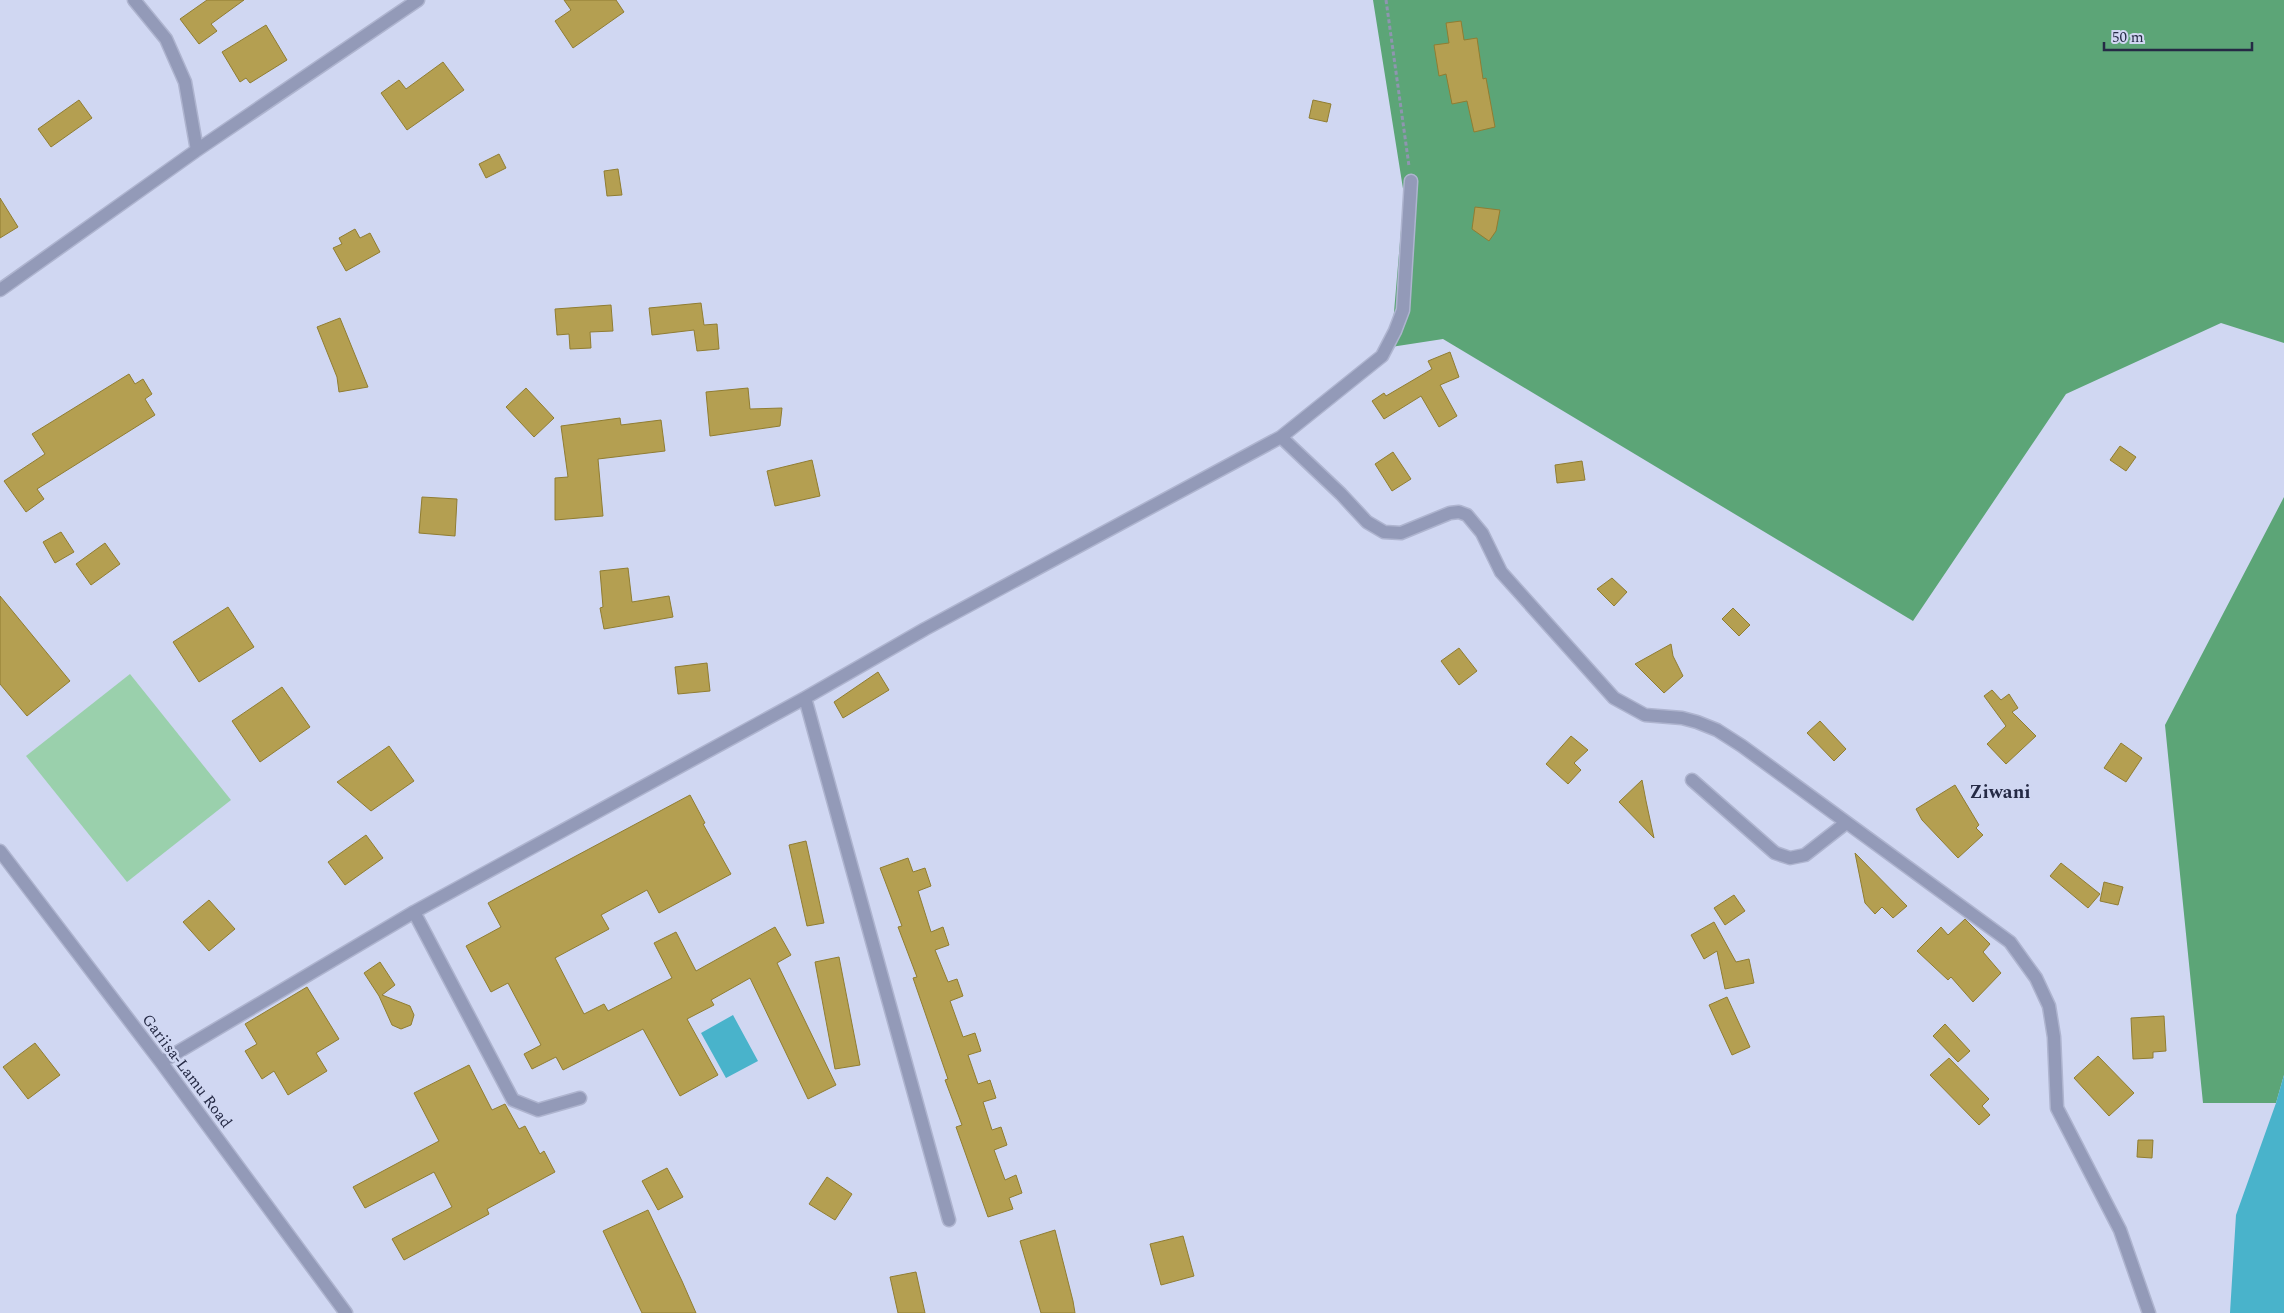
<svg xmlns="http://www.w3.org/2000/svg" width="2284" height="1313" font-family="Spectral,serif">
	<rect width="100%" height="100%" fill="#d0d7f2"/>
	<path fill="#9ad0ac" d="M130 674 231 800 127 882 26 756Z"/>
	<path fill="#5ca577" d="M1373 0H2284V343L2221 323 2066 394 1913 621 1443 339 1391 347 1404 195Z
		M2284 497V1075L2276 1103H2203L2165 725Z"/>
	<path fill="#49b3cb" d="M733 1015 758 1061 726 1078 701 1033Z
		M2284 1075V1313H2230L2236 1215 2276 1103Z"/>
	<path fill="#b49f51" stroke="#907d32" d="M207 0H244L211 24 217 31 199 44 180 19Z
		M564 0H616L624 12 573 48 555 21 571 10Z
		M1461 21 1464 40 1477 38 1483 79 1486 78 1495 127 1474 132 1467 101 1452 104 1446 74 1439 76 1434 45 1449 43 1446 23Z
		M266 25 287 60 250 83 246 78 240 82 222 52Z
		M443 62 464 90 407 130 381 93 399 80 406 89Z
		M79 100 92 118 51 147 38 129Z
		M1313 100 1331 104 1327 122 1309 118Z
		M499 154 506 168 486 178 479 164Z
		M618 169 622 195 607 196 604 171Z
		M0 198 18 227 0 238Z
		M1475 207 1500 210 1496 231 1489 241 1472 229Z
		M355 229 360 238 370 233 380 252 346 271 333 248 342 244 339 238Z
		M701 303 704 325 717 324 719 349 697 351 694 330 652 335 649 308Z
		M611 305 613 331 590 332 591 348 570 349 569 334 557 335 555 309Z
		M340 318 368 387 339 392 337 377 317 327Z
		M1450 352 1459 377 1440 385 1457 416 1439 427 1421 396 1384 419 1372 401 1384 393 1386 396 1432 369 1428 361Z
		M129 374 135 384 143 379 152 394 145 399 155 415 37 489 44 499 26 512 4 481 45 454 32 434Z
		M526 388 554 418 534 437 506 407Z
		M748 388 750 409 782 408 780 426 710 436 706 392Z
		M620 418 621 425 661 420 665 451 598 459 603 516 555 520V478L568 477 561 426Z
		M2120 446 2136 457 2126 471 2110 460Z
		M1393 452 1411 479 1392 491 1375 464Z
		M812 460 820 496 775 506 767 471Z
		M1582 461 1585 480 1557 483 1555 465Z
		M422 497 457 499 455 536 419 533Z
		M61 532 74 552 55 563 43 542Z
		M105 543 120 564 91 585 76 564Z
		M628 568 632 602 669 596 673 617 604 629 600 608 603 607 600 571Z
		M1612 578 1627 592 1614 606 1597 589Z
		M0 596 70 681 27 716 0 684Z
		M228 607 254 647 199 682 173 642Z
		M1733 608 1750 625 1739 636 1722 619Z
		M1671 644 1673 656 1683 676 1664 693 1635 664Z
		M1459 648 1477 671 1459 685 1441 661Z
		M707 663 710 691 678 694 675 667Z
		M878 672 889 690 843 718 834 702Z
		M282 687 310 727 260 762 232 721Z
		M1992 690 2001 700 2009 694 2018 708 2012 712 2036 736 2006 764 1987 744 2006 726 1984 696Z
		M1820 721 1846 749 1834 761 1807 733Z
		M1571 736 1588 750 1574 763 1581 770 1568 784 1546 764Z
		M2121 743 2142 758 2126 782 2104 768Z
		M389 746 414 781 371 811 337 782Z
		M1642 780 1646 801 1654 838 1619 802Z
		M1955 785 1979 825 1976 828 1983 835 1958 858 1922 820 1916 809Z
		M690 795 705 823 703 824 731 874 659 913 647 890 601 915 609 929 555 958 584 1014 604 1004 608 1011 672 978 654 943 676 932 696 971 775 927 791 955 777 963 836 1085 808 1099 750 978 711 1000 714 1005 687 1019 718 1075 680 1096 643 1029 563 1070 556 1057 532 1069 524 1054 541 1045 508 983 491 992 466 946 501 927 488 903Z
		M366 835 383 858 345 885 328 862Z
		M806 841 824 923 807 926 789 845Z
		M1855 853 1907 906 1893 918 1882 907 1875 914 1865 903Z
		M908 858 913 872 925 868 931 886 918 891 931 932 943 927 949 945 935 950 948 982 957 979 963 996 950 1001 963 1037 975 1033 981 1051 968 1055 978 1084 990 1080 996 1098 983 1102 992 1130 1001 1127 1007 1145 994 1150 1005 1180 1016 1175 1022 1193 1009 1198 1013 1209 988 1217 956 1127 962 1125 945 1080 948 1079 913 978 917 977 898 927 902 926 880 868Z
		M2061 863 2100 894 2088 908 2050 876Z
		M2104 882 2123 887 2118 905 2100 901Z
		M1734 895 1745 911 1725 925 1714 908Z
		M209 900 235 929 209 951 183 922Z
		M1965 919 1990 944 1983 952 2001 973 1973 1002 1951 977 1948 980 1917 951 1941 927 1948 935Z
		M1714 922 1736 962 1749 959 1754 983 1725 989 1717 951 1704 959 1691 935Z
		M839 957 860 1065 835 1069 815 962Z
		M380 962 395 985 382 995 410 1006 414 1015 411 1025 401 1029 392 1025 379 996 364 973Z
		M307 987 339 1039 316 1053 327 1071 288 1095 274 1071 262 1079 245 1051 257 1044 245 1024Z
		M1727 997 1750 1047 1732 1055 1709 1005Z
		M2164 1016 2166 1051 2153 1052V1058L2133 1059 2131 1018Z
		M1945 1024 1970 1051 1958 1062 1933 1036Z
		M35 1043 60 1075 28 1099 3 1067Z
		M2098 1056 2134 1093 2109 1116 2074 1078Z
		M1949 1058 1989 1099 1982 1106 1990 1115 1979 1125 1930 1075Z
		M469 1065 492 1110 505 1104 519 1129 525 1126 540 1154 544 1151 555 1172 487 1209 489 1214 404 1260 392 1239 452 1207 434 1172 365 1208 353 1187 439 1141 414 1093Z
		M2138 1140H2153L2152 1158 2137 1157Z
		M667 1168 683 1197 658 1210 642 1181Z
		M827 1177 852 1194 835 1220 809 1204Z
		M648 1210 682 1281 696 1313H642L603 1231Z
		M1055 1230 1073 1301 1075 1313H1041L1020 1241Z
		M1183 1236 1194 1276 1161 1285 1150 1244Z
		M916 1272 925 1313H898L890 1277Z"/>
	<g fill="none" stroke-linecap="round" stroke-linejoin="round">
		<g stroke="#aeb4cf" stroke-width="15">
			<path id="minor" d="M134 0 166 39 185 82 197 150
				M0 290 197 150 418 0
				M1281 437 1341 494 1367 522 1384 532 1401 533 1450 513 1459 512 1467 515 1482 533 1501 572 1614 698 1645 715 1682 718 1697 722 1717 730 1742 746 2010 942 2036 978 2049 1006 2054 1037 2057 1108 2120 1230 2149 1313
				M805 698 949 1220
				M1692 780 1775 853 1790 858 1805 855 1846 823
				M0 851 161 1062 346 1313
				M414 912 513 1100 538 1110 580 1098
				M161 1062 414 912 805 698 925 629 1281 437 1382 356 1395 331 1403 310 1411 181"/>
		</g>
		<path stroke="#8f95b0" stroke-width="3" stroke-dasharray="4 2.5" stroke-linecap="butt" d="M1386 0 1409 166"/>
		<use href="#minor" stroke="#939ab8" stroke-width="12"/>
	</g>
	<g text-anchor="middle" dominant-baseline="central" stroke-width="5" stroke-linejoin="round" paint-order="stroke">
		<g font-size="16" fill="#252a45" stroke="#d0d7f2">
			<text transform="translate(187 1071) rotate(53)">Gariisa-Lamu Road</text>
		</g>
		<g font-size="19" font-weight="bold" fill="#252a45" stroke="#d0d7f2">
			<text x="2000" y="792">Ziwani</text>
		</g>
	</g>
	<path d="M2104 42v8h148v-8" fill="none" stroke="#252a45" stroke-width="2.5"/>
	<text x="2112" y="42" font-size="15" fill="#252a45" stroke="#d0d7f2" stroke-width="4" paint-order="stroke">50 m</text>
</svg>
